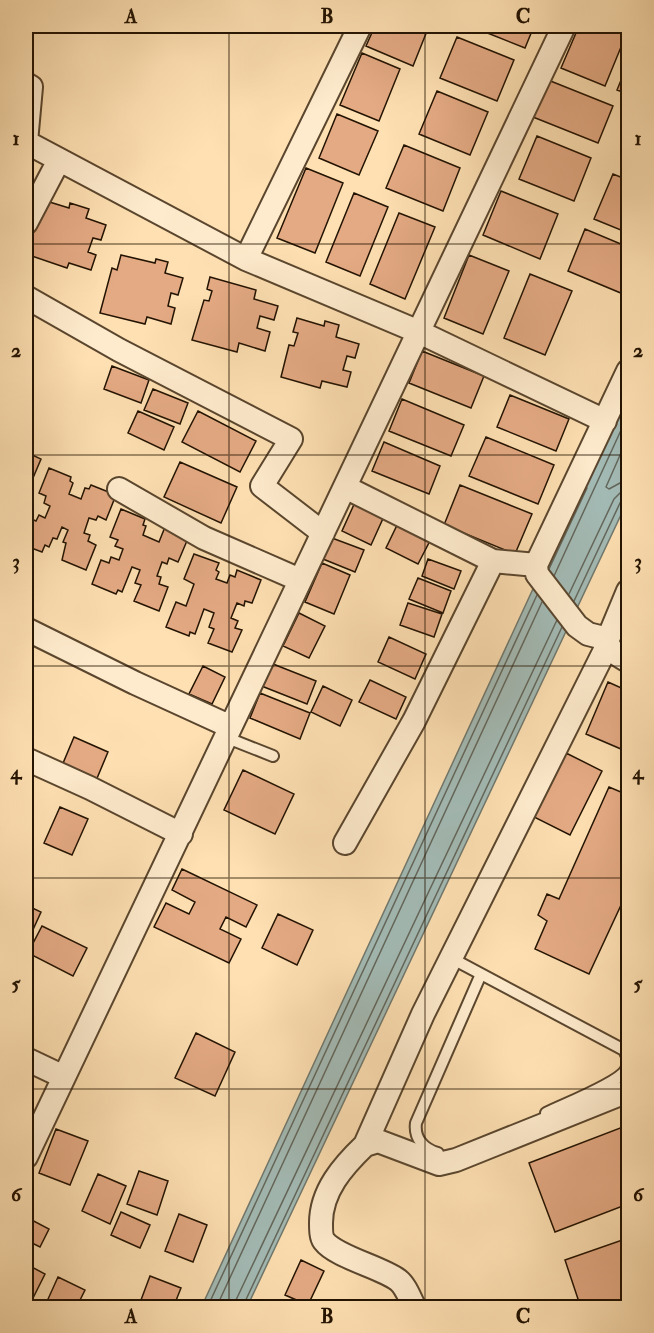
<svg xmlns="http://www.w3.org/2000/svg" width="654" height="1333" font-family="'IM FELL Double Pica',serif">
	<rect width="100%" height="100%" fill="#fee0b2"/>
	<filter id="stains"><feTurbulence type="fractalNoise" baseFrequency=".00333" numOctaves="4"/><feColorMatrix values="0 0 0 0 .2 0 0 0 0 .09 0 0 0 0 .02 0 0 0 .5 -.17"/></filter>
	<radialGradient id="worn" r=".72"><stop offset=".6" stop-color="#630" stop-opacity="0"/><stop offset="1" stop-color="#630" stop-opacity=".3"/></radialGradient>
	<path fill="#a3bbb6" stroke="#70786e" stroke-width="1.5" d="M628 383V500L247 1307 201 1308Z"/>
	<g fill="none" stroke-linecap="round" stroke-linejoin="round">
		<path stroke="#63675c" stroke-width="1.5" d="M628 437 606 487 609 489 620 483 628 482
			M549 569 587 488
			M554 576 628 415
			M569 594 614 499 620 493 628 491
			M574 601 620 503 628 499
			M207 1308 537 595
			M216 1308 542 602
			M235 1308 236 1300 557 620
			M242 1308 562 627"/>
	</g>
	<path fill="#e4aa84" stroke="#231302" stroke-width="1.5" d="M375 26H429L413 66 366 46Z
		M487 26H534L525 48 485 32Z
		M579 26H618L628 30 605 86 561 68Z
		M457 37 514 60 497 101 440 78Z
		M362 53 400 69 379 121 340 105Z
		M628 63V94L617 90Z
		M548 80 613 106 598 143 533 117Z
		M437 91 488 112 470 155 419 134Z
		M337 114 378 131 359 175 319 158Z
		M537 136 591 158 574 201 519 179Z
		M404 145 460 168 443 211 386 188Z
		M306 168 343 183 315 253 277 238Z
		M613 174 628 180V233L594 219Z
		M501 191 558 214 540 259 483 235Z
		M354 193 388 207 360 276 326 262Z
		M43 200 69 208 70 203 89 209 86 218 106 225 101 240 93 238 88 252 96 255 91 270 69 263 67 268 26 254Z
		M399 213 435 227 405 299 370 284Z
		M585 229 628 247V296L568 271Z
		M121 255 155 263 156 259 168 262 165 273 183 278 178 295 171 293 168 306 175 308 171 324 147 317 145 324 100 313 112 268 117 270Z
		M469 255 509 271 483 334 444 318Z
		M530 274 572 291 545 355 504 338Z
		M210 277 256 290 254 299 278 306 274 320 260 316 257 328 270 332 265 351 239 343 237 352 192 340 204 300 209 301 212 291 207 289Z
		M297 318 324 326 325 321 339 325 336 337 359 344 355 358 347 356 343 370 351 372 347 387 322 381 320 388 281 377 289 345 294 346 298 333 293 332Z
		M422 351 484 376 471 408 409 383Z
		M112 366 149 380 141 403 104 389Z
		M153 389 188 403 180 424 144 410Z
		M510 395 569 419 556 451 497 427Z
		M402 399 464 425 451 456 389 431Z
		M138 411 174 427 164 450 128 433Z
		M198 411 256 441 240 472 182 442Z
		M486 437 554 465 538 504 469 476Z
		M384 442 440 466 429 494 372 471Z
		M26 452 41 459 30 485 26 483Z
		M180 462 237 487 221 523 164 497Z
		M49 468 71 477 70 481 73 483 69 494 81 499 85 488 89 489 91 485 116 495 106 520 98 516 96 520 89 518 84 533 90 535 88 541 96 545 86 570 62 560 66 543 63 542 68 530 62 527 57 539 53 538 49 547 45 545 42 552 26 546V527L29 518 36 521 39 515 45 518 50 506 44 503 46 496 39 493Z
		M460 485 532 514 515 554 444 525Z
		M356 500 385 514 371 545 342 531Z
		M121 509 145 519 143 525 146 526 143 535 159 542 165 527 189 536 178 562 169 558 167 564 162 562 157 576 161 577 159 584 168 587 159 611 134 601 141 585 135 583 140 570 132 567 122 592 118 590 116 594 92 584 101 560 109 563 111 557 119 560 123 549 115 546 118 540 110 537Z
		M401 517 434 533 418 564 386 548Z
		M332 538 364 550 355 572 323 559Z
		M194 554 219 563 216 570 219 572 216 579 227 583 230 575 235 577 237 570 261 580 252 603 245 601 244 606 237 603 231 618 238 621 235 628 242 630 232 652 208 643 214 629 209 627 214 613 204 609 195 634 190 632 189 636 166 627 176 602 186 606 194 584 184 579Z
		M428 559 461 571 454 589 422 576Z
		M322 563 350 575 334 614 305 602Z
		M418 578 451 591 443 613 409 599Z
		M408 603 442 614 434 637 400 625Z
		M299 613 325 626 309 658 283 646Z
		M389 637 426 654 415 679 378 662Z
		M268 662 316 681 307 704 259 685Z
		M203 666 225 677 212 704 189 694Z
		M370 680 406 697 396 719 359 702Z
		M608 682 628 691V752L586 734Z
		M323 686 352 700 340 726 311 712Z
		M260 693 310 713 300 739 250 718Z
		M74 737 108 752 95 783 61 768Z
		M566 753 602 771 570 835 534 817Z
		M243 770 294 794 275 834 224 810Z
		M609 787 628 795V890L589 974 535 949 547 921 538 915 547 894 559 899Z
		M60 807 88 819 72 855 44 843Z
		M182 869 257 905 246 927 226 917 220 929 241 939 229 963 154 927 166 903 189 914 195 902 172 890Z
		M26 905 41 912 26 945Z
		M278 914 313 930 297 965 262 948Z
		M42 926 87 948 73 976 28 953Z
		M196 1033 235 1052 215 1096 175 1078Z
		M628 1125V1204L555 1232 529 1163Z
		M56 1129 88 1141 70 1185 39 1173Z
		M139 1171 168 1181 157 1215 127 1204Z
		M98 1174 126 1186 110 1224 82 1211Z
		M121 1212 150 1225 140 1248 111 1235Z
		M179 1214 207 1225 193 1262 165 1251Z
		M26 1217 49 1229 40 1247 26 1240Z
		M628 1238V1303L616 1308H581L565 1260Z
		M301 1260 324 1271 308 1305 285 1295Z
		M26 1264 45 1274 28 1308 26 1307Z
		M150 1276 181 1288 173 1308H138Z
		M58 1277 85 1290 76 1308H44Z
		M94 1300 112 1308H90Z"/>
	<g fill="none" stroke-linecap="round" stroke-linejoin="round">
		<g stroke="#5a462e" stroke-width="14">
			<path id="service" d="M225 737 273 756
				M451 958 624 1050C628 1057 630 1064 625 1071 616 1084 562 1105 546 1113
				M438 1153C423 1149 414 1138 416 1123L481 974"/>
		</g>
		<g stroke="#5a462e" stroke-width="26">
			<path id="minor" d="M26 84 31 87 26 142 246 259 419 332 605 421
				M26 223 59 160
				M246 259 360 26
				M26 297 119 350 291 439 262 486 323 533
				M345 487 493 561 536 565
				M119 489 204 538 300 580
				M628 591 608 639C607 651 619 655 628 661
				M26 629 135 683 229 726
				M608 639 588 634 577 626 537 574 536 565 628 371
				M26 759 90 788 181 834
				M345 843 414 721 493 561
				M26 1059 64 1077
				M365 1145 378 1141 439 1164 456 1160 628 1091
				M26 1157 564 26
				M415 1308C410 1299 406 1286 398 1280 381 1267 336 1257 324 1241 321 1237 321 1229 321 1223 321 1191 343 1166 365 1145L423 1014 608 644"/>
		</g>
		<use href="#service" stroke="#feebcd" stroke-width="10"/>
		<use href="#minor" stroke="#feebcd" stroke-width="22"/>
	</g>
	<path fill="none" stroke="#231302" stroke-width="1.5" stroke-opacity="0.55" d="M229 26V1308M425 26V1308M26 244H628M26 455H628M26 666H628M26 878H628M26 1089H628"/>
	<rect width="654" height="1333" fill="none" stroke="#fee0b2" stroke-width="66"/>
	<rect x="33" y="33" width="588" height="1267" fill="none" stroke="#231302" stroke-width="2"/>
	<g font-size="20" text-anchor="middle" font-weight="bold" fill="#231302">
		<text x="131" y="23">A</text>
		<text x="327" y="23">B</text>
		<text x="523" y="23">C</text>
		<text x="16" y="145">1</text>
		<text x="638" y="145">1</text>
		<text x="16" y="357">2</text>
		<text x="638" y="357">2</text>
		<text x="16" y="568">3</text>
		<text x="638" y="568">3</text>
		<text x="16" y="779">4</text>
		<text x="638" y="779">4</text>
		<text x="16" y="990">5</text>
		<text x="638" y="990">5</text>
		<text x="16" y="1201">6</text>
		<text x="638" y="1201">6</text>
		<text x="131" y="1323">A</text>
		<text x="327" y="1323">B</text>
		<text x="523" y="1323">C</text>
	</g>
	<rect width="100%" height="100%" filter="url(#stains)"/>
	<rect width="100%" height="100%" fill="url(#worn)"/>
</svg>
